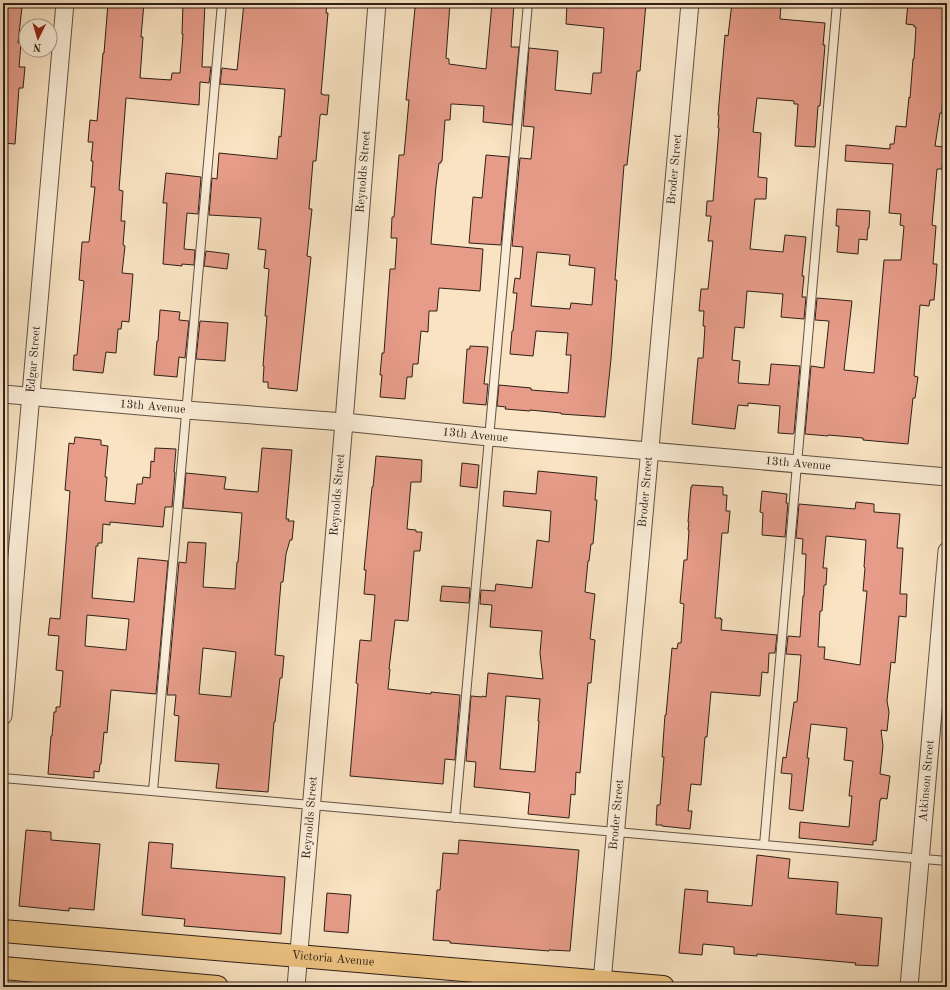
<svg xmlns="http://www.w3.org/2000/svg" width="950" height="990" font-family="'Old Standard TT',serif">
	<rect width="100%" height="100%" fill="#f9e3c2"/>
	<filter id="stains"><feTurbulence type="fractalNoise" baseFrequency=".005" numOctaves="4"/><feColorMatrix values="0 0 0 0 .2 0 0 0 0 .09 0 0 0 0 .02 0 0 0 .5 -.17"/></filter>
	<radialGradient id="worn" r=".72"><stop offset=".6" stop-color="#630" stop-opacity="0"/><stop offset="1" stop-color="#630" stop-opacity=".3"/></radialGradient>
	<path fill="#e69c89" stroke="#2e2018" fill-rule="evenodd" d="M3 3H21L20 7H22L18 43H21L19 67H25L23 88H19L15 144 3 143Z
		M108 3H144L141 37H143L140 78 171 80 172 73H180L183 34H182L183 3H205L202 67H211L209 83 200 82 199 105 126 98 119 190 123 191 121 221H125L123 245 125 246 122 273 133 274 129 322 122 321 121 329H118L116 353 106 352 103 373 73 370 74 355H77L84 281 79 280 82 242H89L95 187H91L93 161H91L93 142H88L90 120 97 121 103 53H104Z
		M244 3H259V5L300 7 301 3 327 4 326 13H328L321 94H323V95H329L327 115 321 114 320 116 316 161H313L309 209H312L307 256 311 257 297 391 268 388V382H263L264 366H263L267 316H265L269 269 264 268 266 250 258 249 261 218 209 215 212 178 217 179 219 153 277 159 279 136 281 137 285 89 220 84 222 68 237 70Z
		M417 3H450L446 58 449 59V64L486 69 492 3H514L511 47H519L512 125 483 122 484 106 453 104H451L450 120H445L442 161H441V163H439L436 186 431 244 483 249 480 291 439 288 437 311H429L428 332 421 331 418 364H413L412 377H407L405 399 380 397 382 375H380L382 353H384L390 269H395L397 238H391L392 217H394L399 155H404L409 100H406L415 8H416Z
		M567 3H646L640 71H637L627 165H624L615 280H617L611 359 605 417 561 414V413L530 410V411L505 409 506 407 497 406 499 385 531 388V390L568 393 571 355H566L568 333 536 331 533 356 510 354 512 331H513L517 293H513L515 278 520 279 523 247 512 246 520 158 531 159 534 127 523 126 529 48 558 51 555 90 591 94 593 73H601L604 28 566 24ZM537 252 570 255 569 265 595 268 592 305 571 303 570 309 531 306Z
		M732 3H781L780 19 825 23 823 45H825L820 106H818L815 147 795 146 798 104H794V101L757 98 753 132 761 133 758 177 767 178 766 199H755L750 249 783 252 785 235 806 237 802 276H804L802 297H806L804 319 781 317 783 294 747 291 744 328 735 327 732 360 740 361 738 383 769 385 771 364 800 366 794 433 793 434 778 433 780 406 748 403V406L738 405 735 429 692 424 698 358H703L705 326H703L704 311H699L701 289H708L713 241H708L711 216H706L707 201H713L719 128H718L719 115H718L725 35 728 36Z
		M908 3H947V43L946 53H945L942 113H940L935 146 944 147 942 169H937L932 225 936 226 933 264H937L936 278 934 300H930L929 306 920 305 914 376 918 377 915 398H913L908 444 863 440V438L828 435V436L805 434 811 366 824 368 829 321 815 320 817 298 852 301 844 370 874 373 884 260H901L904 226 900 225 901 214 889 213 893 164 845 161 846 145 890 149V144H894L896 126 906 127 909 97 910 98 913 59H914L916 27H914V25L906 24Z
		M486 155 509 157 501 245 469 243 473 197 482 198Z
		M166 173 201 177 198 214 187 213 184 249 195 250 194 265 182 264V266L163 264 167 203H163Z
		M837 209 870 211 869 228H868L867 240 859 239 858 254 837 252 839 226H836Z
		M206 251 229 254 227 269 204 266Z
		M160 310 180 312 179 320 189 321 185 358 179 357 177 377 154 375 157 341H158Z
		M200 321 228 323 225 361 196 359Z
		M470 346 488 347 484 384H488L486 405 463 403 467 349H470Z
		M75 437 101 440V445L108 446 105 477H107L105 501 135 504 137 484H142L143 477 150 478 151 461 154 462 155 448 176 449 174 472H175L172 507H165L163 527 110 522V525L103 524 102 543H98V546H96L92 598 134 602 138 558 168 561 156 694 111 690 107 733 104 732 101 764H100L99 772 94 771V778L48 774 51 736H52L54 712H56V707H60L63 671 56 670 59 636 48 635 50 618 60 619 70 491 65 490 69 443 74 444ZM87 615 129 619 126 650 85 646Z
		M262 448 292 450 286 519H289L288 521H294L292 540H290L286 554 283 582H281L275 655 284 656 282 678H280L275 722H274L268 792 216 788 219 764 175 761 179 716 174 715 176 695H167L179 562 186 563 188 542 206 543 203 587 235 589 237 562H238L242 513 183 508 186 473 226 477 224 489 258 492ZM203 648 236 652 231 697 199 694Z
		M376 456 422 460 421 482H411L407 529 416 530V532H422L420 551H414V552L408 621 395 620 389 669H390L388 689 431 694V692L460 695 455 760 445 759 443 784 350 776 358 684 356 683 360 640 371 641 375 595 364 594 366 570H364L372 487H373Z
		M462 463 479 465 477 488 460 486Z
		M538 471 597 477 595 500H597L593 544H591L589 561H588L585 592 595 594 590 639 595 640 591 683H588L580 773 576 772 575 795 571 794 569 818 528 814 530 793 514 791 474 787 476 762 466 761 471 696 482 697V696L486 697 488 673 543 679 540 653 542 631 490 627 492 605 480 604 481 590 495 591 496 584 532 588 537 540 549 542 551 511 503 506 504 491 536 494ZM506 696 540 699 538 721H539L535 772 500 769Z
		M692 485 723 487V495H727L726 511H730L728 533H722L715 618H721L720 619H722L721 630 777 635 775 653H769L768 673 762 672 760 696 711 692 707 737H705L701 785 691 784 688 811H692L690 829 662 826V825H656L657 805H660L664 757H662L665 715H666L672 648 677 649 678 643H681L684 604 680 603 684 560H687L689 530H688L689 522H688L691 487H692Z
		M762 491 787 494 786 503H788L785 537 762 535 763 513 760 512Z
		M856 502 874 504V512L900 514 897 548H903L900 594H907L906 617 899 616 895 663 891 662 887 701 889 712 887 731 881 730 883 746 880 774 890 776 887 799 881 798V800H880L876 841H873V845L799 838 800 822 849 827 852 796H849L853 761 844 760 847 728 811 724 807 758H809L803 811 789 809 792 774 781 773 783 757 786 758 794 702H797L801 655 786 654 788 636 800 637 803 596H804L806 554H802L803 539 796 538 799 504 855 509ZM826 536 866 540 864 567 865 568 863 591H867L860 665 824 659 825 647H818L820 611H822L824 585H826L827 568H823Z
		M442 586 470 588 469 603 440 601Z
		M26 830 51 832V840L100 844 94 910 69 908V911L19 906Z
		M459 840 579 850 570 951 549 950V951L450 943V941L433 940 437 890H440L443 853 458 854Z
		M149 842 173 844 171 868 285 877 281 934 184 926 185 919 142 915Z
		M757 855 790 859 788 878 838 882 836 914 882 918 878 966 855 965 856 963 757 954V956L734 954V947L703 944 702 955 679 953 685 889 708 891 707 902 752 906Z
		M327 893 351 895 348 933 324 931Z"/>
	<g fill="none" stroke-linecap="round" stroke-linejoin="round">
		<g stroke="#615142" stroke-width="10">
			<path id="lane" d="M3 778 947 861
				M153 791 222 3
				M455 818 528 3
				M764 845 837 3"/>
		</g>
		<g stroke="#615142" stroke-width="19">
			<g id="street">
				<path id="s1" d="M3 394 186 410 344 422 489 437 947 477"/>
				<path id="s2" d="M3 716 65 3"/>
				<path id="s3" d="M602 982 690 3"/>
				<path id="s4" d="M296 987 344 422 377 3"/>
				<path id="s5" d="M909 987 947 551"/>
			</g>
		</g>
		<g stroke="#2e2018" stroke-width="24">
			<g id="primary">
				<path id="s6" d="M3 931 663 987"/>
				<path d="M3 968 217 987"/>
			</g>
		</g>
		<use href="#lane" stroke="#fbedd7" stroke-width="8"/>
		<use href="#street" stroke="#fbedd7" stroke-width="17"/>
		<use href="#primary" stroke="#ecc281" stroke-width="22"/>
	</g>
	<g text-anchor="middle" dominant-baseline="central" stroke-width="3" stroke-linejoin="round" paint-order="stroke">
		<g font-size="12" fill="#2e2018" stroke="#fbedd7">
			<text stroke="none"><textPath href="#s3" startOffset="816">Broder Street</textPath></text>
			<text stroke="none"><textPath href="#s4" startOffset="818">Reynolds Street</textPath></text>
			<text stroke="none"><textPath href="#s2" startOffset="358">Edgar Street</textPath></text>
			<text stroke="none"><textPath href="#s1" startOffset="150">13th Avenue</textPath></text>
			<text stroke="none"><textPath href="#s1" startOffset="474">13th Avenue</textPath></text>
			<text stroke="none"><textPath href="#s1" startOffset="798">13th Avenue</textPath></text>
			<text stroke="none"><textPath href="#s3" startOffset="492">Broder Street</textPath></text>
			<text stroke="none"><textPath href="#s4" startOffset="494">Reynolds Street</textPath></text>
			<text stroke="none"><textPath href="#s5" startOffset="207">Atkinson Street</textPath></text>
			<text stroke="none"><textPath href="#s3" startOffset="168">Broder Street</textPath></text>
			<text stroke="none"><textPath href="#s4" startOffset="170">Reynolds Street</textPath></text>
			<text stroke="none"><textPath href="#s6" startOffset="331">Victoria Avenue</textPath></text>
		</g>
	</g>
	<rect width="950" height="990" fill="none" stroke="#f9e3c2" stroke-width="16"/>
	<rect x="4" y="4" width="942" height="982" fill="none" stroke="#2e2018" stroke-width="2"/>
	<rect x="8" y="8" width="934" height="974" fill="none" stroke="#2e2018"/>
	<g transform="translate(38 38) rotate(185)"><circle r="19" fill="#fbedd7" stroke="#a99b8b"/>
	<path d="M0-3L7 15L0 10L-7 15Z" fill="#8f2418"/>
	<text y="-6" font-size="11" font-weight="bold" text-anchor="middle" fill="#2e2018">N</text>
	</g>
	<rect width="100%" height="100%" filter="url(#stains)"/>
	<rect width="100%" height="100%" fill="url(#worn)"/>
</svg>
